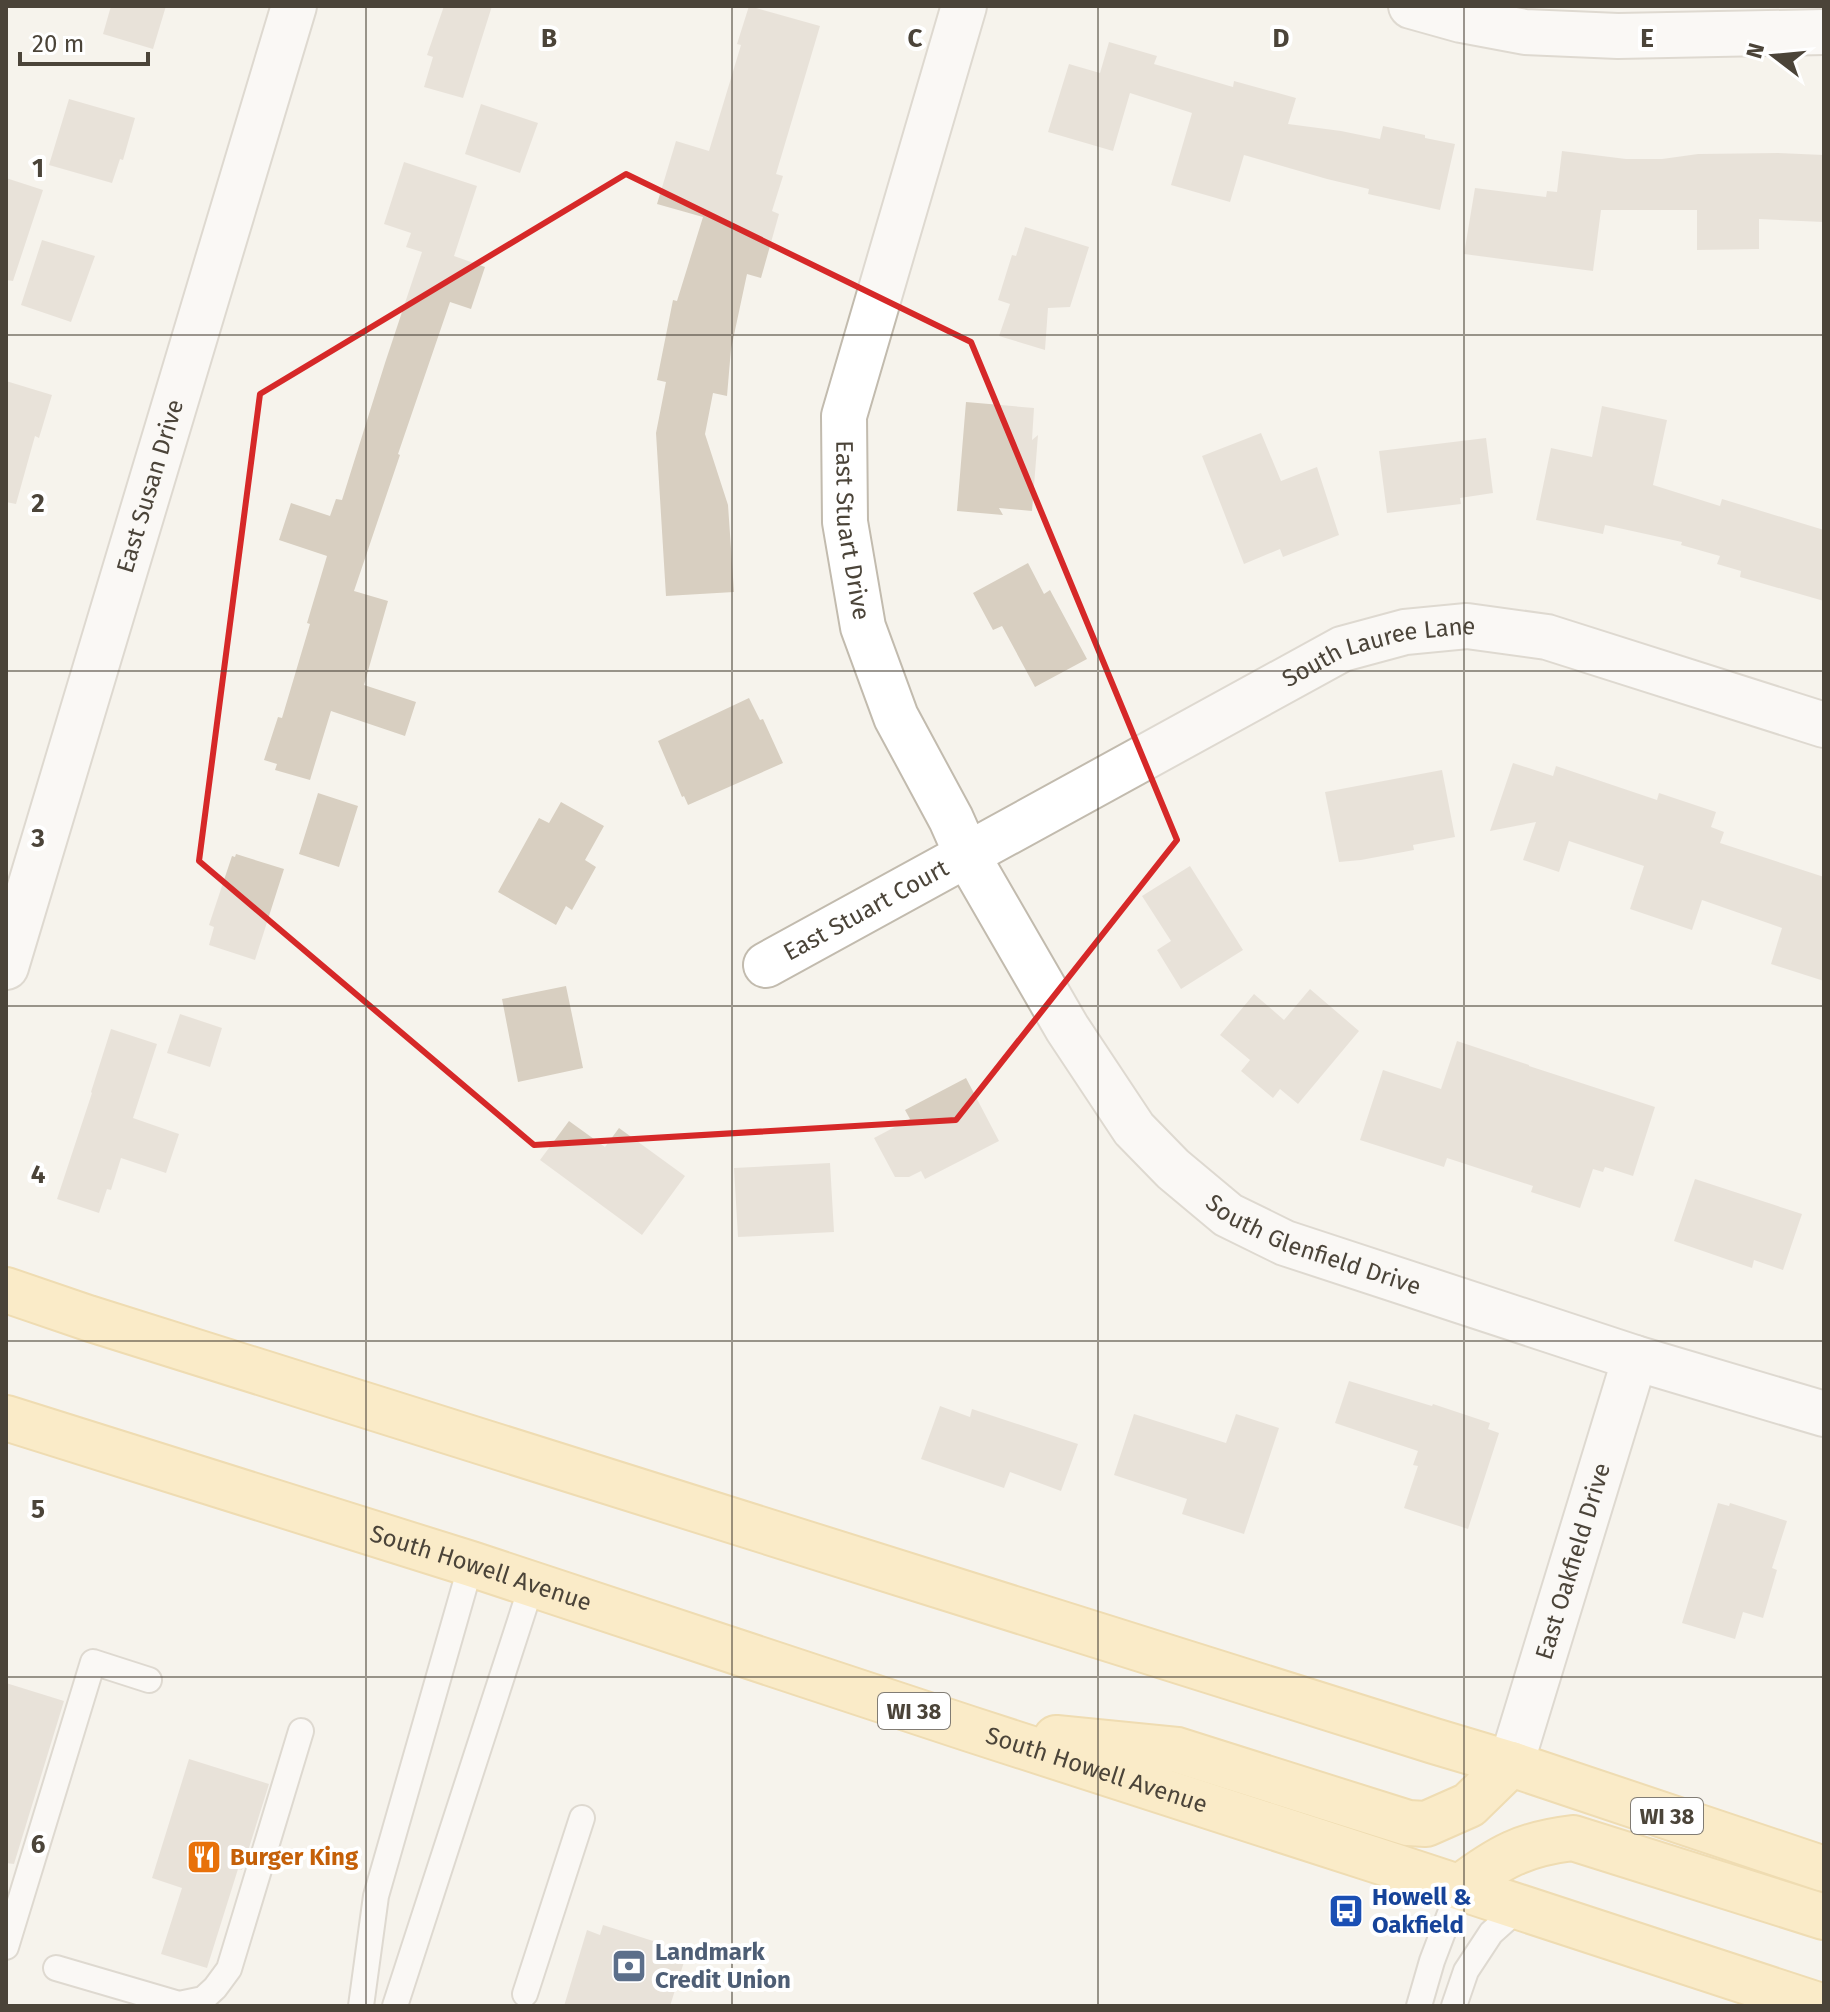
<svg xmlns="http://www.w3.org/2000/svg" width="1830" height="2012" font-family="'Fira Sans',sans-serif">
	<rect width="100%" height="100%" fill="#f6f3ec"/>
	<path fill="#d8cfc1" d="M111 6H166L153 49 103 34Z
		M444 6H492L463 98 424 87 433 57 427 55Z
		M749 6 820 26 776 174 783 176 772 211 779 214 761 278 747 274 731 349 727 396 713 393 705 434 728 505 734 592 666 596 656 433 666 382 657 380 673 300 677 301 703 217 657 204 676 141 709 151 741 45 737 44Z
		M1109 42 1157 56 1154 64 1233 87 1234 81 1296 98 1288 124 1341 131 1380 139 1383 126 1425 135V138L1455 144 1440 210 1368 194 1369 189 1327 179 1244 155 1230 202 1171 185 1192 113 1130 93 1113 151 1048 132 1069 64 1100 73Z
		M69 99 135 118 123 160 120 159 112 183 49 165Z
		M481 104 538 123 520 173 465 154Z
		M1562 151 1626 159H1662L1698 154 1778 153 1824 155V222L1759 219V249L1697 250V210H1601L1593 271 1464 254 1475 188 1546 197 1547 191 1557 192Z
		M404 162 477 186 454 256 485 267 471 309 450 302 398 454 400 455 354 591 388 601 364 685 416 702 405 736 331 711 310 780 275 770 277 764 264 760 278 717 282 718 310 624 307 623 327 556 279 540 291 503 330 516 336 499 342 500 385 363 422 252 406 247 411 233 384 224Z
		M6 178 43 190 13 281 6 280Z
		M1025 227 1089 247 1070 307 1048 308 1045 350 999 336 1010 304 998 300 1012 255 1016 256Z
		M42 240 95 256 71 322 21 305Z
		M6 381 52 395 39 438 35 436 16 504 6 502Z
		M966 402 1034 408 1032 440 1038 435 1032 511 999 508 1003 515 957 511Z
		M1602 406 1667 420 1653 485 1720 506 1722 499 1824 530V601L1740 577 1741 571 1717 564 1720 556 1681 545 1682 542 1605 525 1603 534 1536 520 1551 448 1592 457Z
		M1261 433 1281 481 1317 467 1339 535 1283 557 1280 549 1244 564 1202 456Z
		M1486 438 1493 493 1460 498 1461 504 1387 513 1379 451Z
		M1028 563 1044 594 1050 590 1087 659 1035 687 1002 626 993 630 973 593Z
		M749 698 760 720 763 719 783 763 688 805 684 796 682 797 658 741Z
		M1513 763 1553 776 1556 766 1657 800 1659 793 1716 812 1711 827 1724 832 1720 843 1824 877V981L1771 964 1782 928 1702 900 1692 930 1630 909 1644 866 1569 841 1559 872 1523 860 1536 822 1490 831Z
		M1442 770 1455 837 1413 845 1414 850 1361 860 1339 862 1325 792Z
		M318 793 358 806 339 867 299 854Z
		M561 802 604 826 585 860 596 867 572 910 566 906 556 925 498 892 539 818 549 823Z
		M236 854 284 869 255 960 209 945 214 927 209 925 232 856 235 857Z
		M1190 866 1243 950 1181 989 1157 950 1171 941 1142 896Z
		M566 986 583 1068 518 1082 502 999Z
		M1310 989 1359 1031 1298 1104 1280 1089 1273 1098 1241 1071 1250 1060 1220 1035 1254 994 1284 1020Z
		M180 1014 222 1028 210 1067 167 1053Z
		M111 1029 157 1044 133 1118 179 1134 166 1173 121 1158 111 1190 107 1189 99 1213 57 1199 92 1093 91 1092Z
		M1457 1041 1529 1065V1066L1655 1107 1633 1176 1605 1167 1603 1172 1593 1169 1580 1208 1531 1192 1533 1186 1447 1158 1444 1167 1360 1140 1383 1070 1441 1089Z
		M966 1078 999 1141 925 1179 921 1171 909 1177H895L874 1138 910 1119 905 1110Z
		M569 1121 605 1147 619 1128 685 1176 642 1235 540 1160Z
		M830 1163 834 1232 738 1237 734 1168Z
		M1695 1179 1802 1214 1783 1270 1754 1260 1752 1268 1674 1241Z
		M1349 1381 1432 1406 1433 1404 1490 1423 1488 1429 1499 1433 1468 1529 1404 1508 1418 1466 1413 1465 1418 1451 1335 1423Z
		M940 1406 970 1417 972 1409 1078 1444 1061 1491 1010 1472 1004 1488 921 1459Z
		M1134 1414 1226 1443 1236 1414 1279 1428 1244 1534 1182 1514 1187 1499 1114 1475Z
		M1718 1503 1729 1506 1730 1503 1787 1521 1772 1568 1777 1570 1763 1618 1743 1612 1735 1639 1682 1623Z
		M6 1683 64 1701 14 1864 6 1863Z
		M189 1759 269 1784 242 1870 238 1869 207 1968 161 1954 182 1888 152 1878Z
		M603 1925 675 1948 672 1958 684 1962 670 2006H564L587 1930 600 1935Z"/>
	<g fill="none" stroke-linecap="round" stroke-linejoin="round">
		<g stroke="#c2bbae" stroke-width="28">
			<path id="service" d="M6 1947 93 1662 149 1680
				M56 1968 179 2004 203 1999 215 1988 229 1969 301 1731
				M525 1994 582 1818
				M361 2006 376 1896 471 1564
				M395 2006 532 1584
				M1419 2006 1432 1961 1460 1887
				M1454 2006 1466 1971 1491 1933 1519 1908"/>
		</g>
		<g stroke="#c2bbae" stroke-width="48">
			<g id="minor">
				<path id="s1" d="M964 6 844 416 845 522 863 627 896 717 951 819 967 855 1067 1028 1134 1129 1173 1169 1228 1215 1285 1243 1635 1358 1824 1414"/>
				<path d="M1411 6 1461 20 1525 32 1618 36 1824 32"/>
				<path id="s2" d="M766 965 1342 649 1405 632 1467 626 1547 637 1824 725"/>
				<path id="s3" d="M6 967 294 6"/>
				<path id="s4" d="M1511 1764 1635 1358"/>
			</g>
		</g>
		<g stroke="#e6c16a" stroke-width="48">
			<g id="primary">
				<path d="M6 1290 88 1318 1434 1741 1511 1764 1824 1869"/>
				<path id="s5" d="M6 1418 471 1564 970 1729 1394 1866 1821 2006"/>
				<path d="M1056 1738 1177 1750 1408 1823 1426 1824 1469 1805 1511 1764"/>
				<path d="M1460 1887C1500 1857 1523 1844 1573 1838L1824 1917"/>
			</g>
		</g>
		<use href="#service" stroke="#fff" stroke-width="24"/>
		<use href="#minor" stroke="#fff" stroke-width="44"/>
		<use href="#primary" stroke="#ffe39c" stroke-width="44"/>
	</g>
	<path d="M0 0H1830V2012H0ZM626 174 971 342 1177 840 956 1120 534 1145 199 861 260 394Z" fill="#f6f3ec" fill-opacity=".55" fill-rule="evenodd"/>
	<path fill="none" stroke="#d62828" stroke-width="6" stroke-linejoin="round" d="M626 174 971 342 1177 840 956 1120 534 1145 199 861 260 394Z"/>
	<path fill="none" stroke="#4b4439" stroke-width="2" stroke-opacity="0.55" d="M366 6V2006M732 6V2006M1098 6V2006M1464 6V2006M6 335H1824M6 671H1824M6 1006H1824M6 1341H1824M6 1677H1824"/>
	<defs>
		<g id="restaurant-square" transform="scale(1.8)"><rect x="-9" y="-9" width="18" height="18" rx="4" fill="#e8710a" stroke="#fff"/><path d="M-5-6h1v4h1v-4h1v4h1v-4h1v5L-1.5 .5V6h-2V.5L-5-1ZM5-6V6H3V1.5H1.5Q1.5-4 5-6Z" fill="#fff"/></g>
		<g id="bus-square" transform="scale(1.8)"><rect x="-9" y="-9" width="18" height="18" rx="4" fill="#1a4fb4" stroke="#fff"/><path d="M-5-6H5V4H4V6H2V4H-2V6H-4V4H-5ZM-3.5-4V0h7V-4ZM-3.5 1.2v1.5H-2V1.2ZM2 1.2v1.5H3.5V1.2Z" fill="#fff"/></g>
		<g id="bank-square" transform="scale(1.8)"><rect x="-9" y="-9" width="18" height="18" rx="4" fill="#5c6f8a" stroke="#fff"/><path d="M-6-4H6V4H-6ZM0-2.3a2.3 2.3 0 1 0 0 4.6a2.3 2.3 0 1 0 0-4.6Z" fill="#fff"/></g>
	</defs>
	<g fill-rule="evenodd">
		<use href="#restaurant-square" x="204" y="1857"/>
		<use href="#bus-square" x="1346" y="1911"/>
		<use href="#bank-square" x="629" y="1966"/>
	</g>
	<g text-anchor="middle" dominant-baseline="central" stroke-width="8" stroke-linejoin="round" paint-order="stroke">
		<g fill="#fff" stroke="#817c74" stroke-width="2">
			<rect x="878" y="1693" width="72" height="36" rx="6"/>
			<rect x="1631" y="1798" width="72" height="36" rx="6"/>
		</g>
		<g font-size="22" font-weight="bold" fill="#4b4439">
			<text x="914" y="1711">WI 38</text>
			<text x="1667" y="1816">WI 38</text>
		</g>
		<g font-size="24" fill="#4b4439" stroke="#fff">
			<text stroke="none"><textPath href="#s3" startOffset="502">East Susan Drive</textPath></text>
			<text stroke="none"><textPath href="#s1" startOffset="542">East Stuart Drive</textPath></text>
			<text stroke="none"><textPath href="#s2" startOffset="692">South Lauree Lane</textPath></text>
			<text stroke="none"><textPath href="#s2" startOffset="114">East Stuart Court</textPath></text>
			<text stroke="none"><textPath href="#s1" startOffset="1430">South Glenfield Drive</textPath></text>
			<text stroke="none"><textPath href="#s4" startOffset="212">East Oakfield Drive</textPath></text>
			<text stroke="none"><textPath href="#s5" startOffset="498">South Howell Avenue</textPath></text>
			<text stroke="none"><textPath href="#s5" startOffset="1146">South Howell Avenue</textPath></text>
		</g>
		<g font-size="24" font-weight="bold" fill="#c56008" stroke="#fff" text-anchor="start">
			<text x="230" y="1857">Burger King</text>
		</g>
		<g font-size="24" font-weight="bold" fill="#164399" stroke="#fff" text-anchor="start">
			<text x="1372" y="1897">Howell &amp;<tspan x="1372" dy="28">Oakfield</tspan></text>
		</g>
		<g font-size="24" font-weight="bold" fill="#4e5e75" stroke="#fff" text-anchor="start">
			<text x="655" y="1952">Landmark<tspan x="655" dy="28">Credit Union</tspan></text>
		</g>
	</g>
	<g font-size="26" text-anchor="middle" font-weight="bold" fill="#4b4439" stroke="#fff" stroke-width="8" stroke-linejoin="round" paint-order="stroke">
		<text x="549" y="47">B</text>
		<text x="915" y="47">C</text>
		<text x="1281" y="47">D</text>
		<text x="1647" y="47">E</text>
		<text x="38" y="177">1</text>
		<text x="38" y="512">2</text>
		<text x="38" y="847">3</text>
		<text x="38" y="1183">4</text>
		<text x="38" y="1518">5</text>
		<text x="38" y="1853">6</text>
	</g>
	<rect width="1830" height="2012" fill="none" stroke="#4b4439" stroke-width="16"/>
	<g transform="translate(1774 56) rotate(286)" stroke="#ffffff" stroke-width="6" paint-order="stroke">
	<path d="M0-6L14 30L0 20L-14 30Z" fill="#4b4439"/>
	<text y="-12" font-size="22" font-weight="bold" text-anchor="middle" fill="#4b4439">N</text>
	</g>
	<path d="M20 52v12h128v-12" fill="none" stroke="#4b4439" stroke-width="4"/>
	<text x="32" y="52" font-size="24" fill="#4b4439" stroke="#ffffff" stroke-width="6" paint-order="stroke">20 m</text>
</svg>
